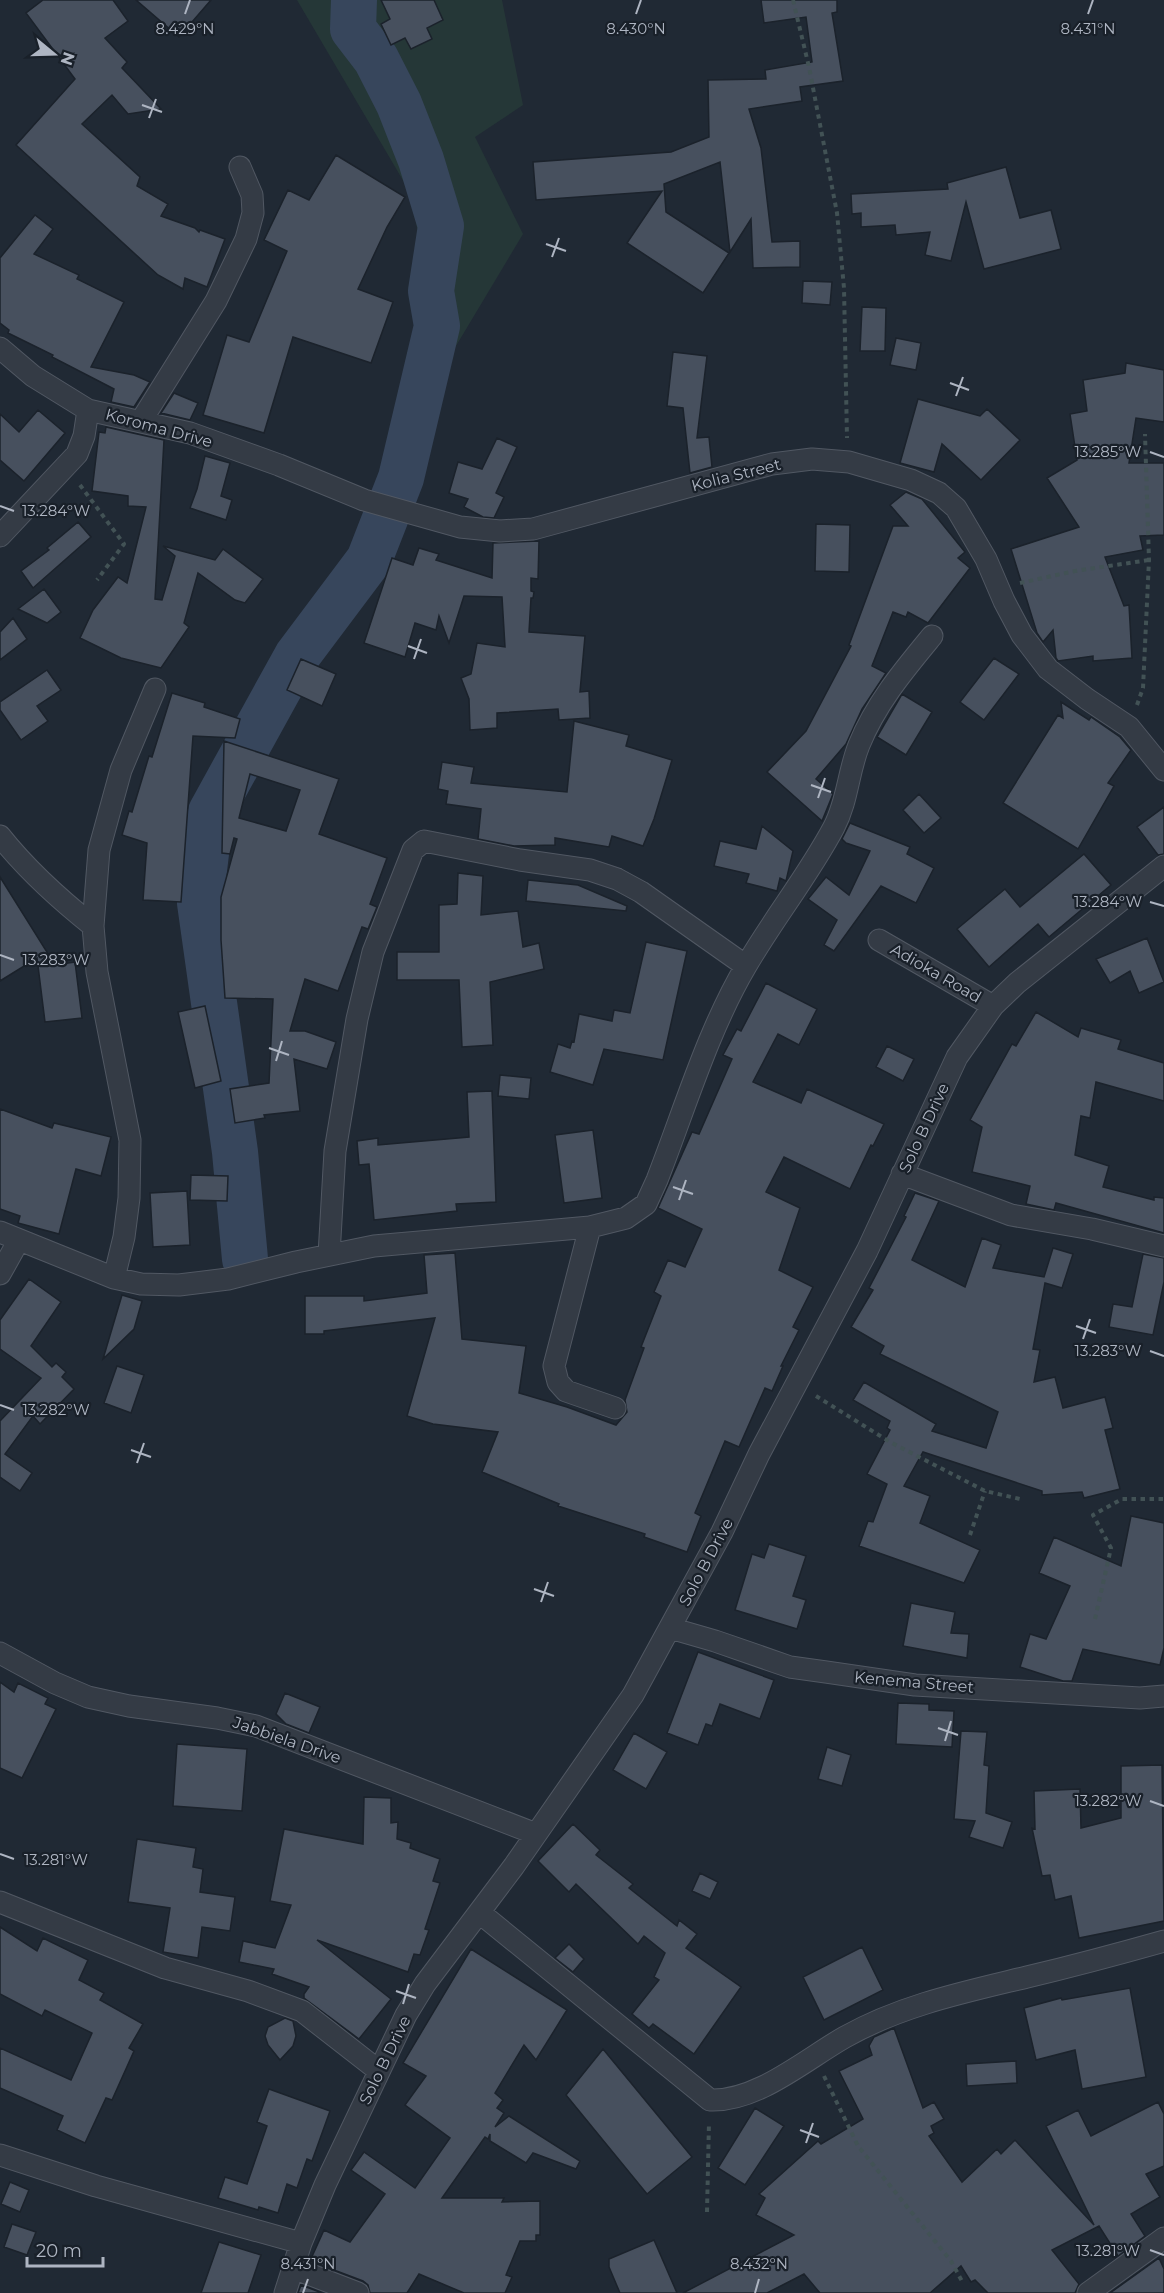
<svg xmlns="http://www.w3.org/2000/svg" width="1164" height="2293" font-family="Montserrat,sans-serif">
	<rect width="100%" height="100%" fill="#202934"/>
	<path fill="#253737" d="M297 0H502L523 105 475 137 523 234 432 386 404 488 392 485 414 394 423 262 411 194Z"/>
	<g fill="none" stroke-linecap="round" stroke-linejoin="round">
		<path stroke="#37465c" stroke-width="46" d="M245 1259 235 1152 200 903 211 812 297 656 369 560 401 478 437 326 431 291 441 226 421 160 399 104 376 59 353 29 354 0"/>
	</g>
	<path fill="#47505e" stroke="#1b222b" stroke-width="1.5" fill-rule="evenodd" d="M43 0H113L128 21 105 38 127 62 122 68 161 109 128 114 112 95 82 124 140 177 137 186 168 204 161 216 195 228 199 232 200 230 225 239 207 287 185 278 183 289 158 275 16 145 75 79 26 13Z
		M136 0H211L179 37Z
		M381 0H434L443 20 427 28 432 39 411 49 405 38 391 45 381 24 390 19Z
		M761 0H837V12L832 13 843 81 800 87 802 101 749 109 761 148 772 242 800 241V267L753 268 751 219 730 252 720 162 664 184 666 212 729 253 703 293 627 243 662 191 536 200 533 162 671 152 709 137 708 80 766 79 765 70 812 62 806 17 764 23Z
		M336 155 405 197 387 227 358 289 393 302 371 363 293 337 264 433 203 415 227 335 249 342 287 251 264 240 288 190 309 200Z
		M1006 167 1020 218 1051 210 1061 249 984 269 966 202 951 261 925 255 930 232 896 235 895 225 861 227V213L852 214 851 194 948 189 947 183Z
		M35 215 53 229 34 254 79 275 77 279 124 302 91 367 134 375 150 382 134 407 111 402 114 389 52 357 53 355 8 333 9 330 0 323V258Z
		M803 281 832 282 830 305 802 303Z
		M862 307 886 308 885 351H860Z
		M896 338 921 343 916 370 890 365Z
		M673 352 707 356 697 438 709 437 712 467 690 473 683 408 667 406Z
		M1126 363 1164 370V422L1136 418 1129 463H1164V535L1140 536 1143 550 1105 557 1124 606 1129 605 1132 658 1093 661V656L1058 661 1056 658 1053 630 1043 642 1037 633 1011 549 1079 527 1047 478 1077 460 1070 414 1087 411 1083 380 1125 373Z
		M174 393 198 403 190 420 161 413Z
		M918 399 980 416 987 409 1020 440 981 480 942 444 934 472 900 463Z
		M38 410 65 433 24 481 0 460V414L19 432Z
		M106 427 164 440 155 599 162 600 175 556 163 546 215 560 223 549 263 579 245 603 235 600 198 573 184 623 189 627 161 668 121 658 80 638 93 610 118 577 127 583 146 507 128 506V496L92 491 99 432 105 433Z
		M497 438 517 447 496 493 504 497 494 518 483 517 464 507 468 499 449 493 458 462 482 469Z
		M205 456 230 463 221 496 232 500 226 520 190 508 197 489Z
		M906 492 922 499 965 552 958 558 970 568 928 623 908 612 906 617 893 612 872 666 886 673 862 709 846 744 816 779 833 794 822 821 767 772 806 731 851 646 849 645 893 526H908L890 505Z
		M78 522 91 537 33 588 21 571 49 550 47 548Z
		M816 524 850 525 849 572 815 571Z
		M539 541 538 579 531 578V591L534 592 533 598H531L529 632 585 636 580 692 589 691 590 718 559 720 558 709 497 713V728L470 730 469 699 461 678 471 674 477 643 505 647 502 597 464 596 449 643 439 616 436 630 415 623 405 657 364 643 392 558 413 565 419 548 439 554 436 560 492 578 493 543Z
		M44 589 61 612 47 623 18 609Z
		M13 618 27 639 0 660V632Z
		M994 658 1019 674 984 720 960 702Z
		M301 659 336 674 322 706 287 690Z
		M47 670 61 690 37 706 48 721 21 740 0 710V702Z
		M172 693 205 703 204 707 240 719 235 738 193 736 181 902 143 900 147 843 122 835 129 811 132 812 149 756 152 757Z
		M902 694 932 712 906 755 877 737Z
		M1061 702 1089 720 1091 717 1120 737 1131 750 1108 783 1114 786 1078 849 1003 803 1058 715 1063 718Z
		M574 721 629 735 626 746 672 760 654 819 643 846 612 836 609 847 555 838V845L514 846 478 839 481 809 446 804 448 791 438 789 442 762 474 767 471 783 567 792Z
		M224 741 339 779 319 834 387 858 370 904 377 907 368 929 362 927 338 991 305 979 290 1031H305L336 1042 327 1069 294 1059 300 1111 264 1115 265 1118 235 1123 230 1089 269 1083 273 999 225 998 221 940V897L237 839 234 838 230 854 222 853ZM250 774 300 790 286 831 239 818Z
		M919 794 941 818 924 833 903 810Z
		M1164 807V854L1158 855 1137 827Z
		M850 823 910 847 907 854 934 868 916 903 881 886 834 951 824 945 837 920 808 899 826 877 849 895 870 851 846 843 842 839Z
		M762 826 793 851 786 881 780 878 777 891 746 883 749 874 714 866 720 841 756 849Z
		M1084 854 1111 885 1049 937 1038 924 989 967 957 929 1005 889 1020 907Z
		M458 873 483 876 481 915 518 911 523 947 539 943 544 969 490 982 493 1045 462 1047 459 980H397V952H439V905L457 904Z
		M0 877 55 965 75 962 82 1018 45 1022 37 958 0 981Z
		M528 880 578 885 627 906 626 911 526 901Z
		M1147 938 1164 982 1139 993 1130 971 1110 983 1096 959Z
		M646 942 687 951 663 1060 604 1049 593 1085 550 1072 558 1044 570 1048 572 1041 574 1042 579 1014 612 1021 614 1010 630 1013Z
		M766 983 817 1009 799 1045 778 1034 753 1082 801 1103 807 1089 884 1124 873 1146 871 1145 850 1189 784 1157 766 1192 800 1208 779 1270 813 1287 793 1327 799 1330 781 1366H783L772 1391 765 1388 739 1447 725 1441 695 1513 701 1516 687 1552 644 1537 645 1534 558 1506 559 1504 482 1472 498 1432 433 1424 407 1416 435 1318 324 1331V1334H305V1296H364V1301L427 1293 424 1255 455 1253 462 1339 526 1346 519 1393 567 1407 616 1425 627 1412 625 1400 644 1348 641 1347 661 1296 654 1292 668 1260 685 1267 702 1229 658 1208 692 1132 699 1134 732 1059 723 1055 737 1029 741 1031Z
		M205 1006 221 1081 195 1088 178 1012Z
		M1036 1012 1078 1037 1081 1028 1121 1040 1118 1049 1164 1063V1101L1096 1082 1090 1118 1081 1116 1075 1155 1109 1166 1103 1187 1154 1200V1197L1164 1198V1233L1056 1203 1054 1210 1026 1204 1030 1186 972 1172 982 1127 970 1120 1012 1044 1016 1046Z
		M887 1046 914 1059 903 1081 876 1067Z
		M500 1075 531 1078 529 1099 498 1096Z
		M492 1091 496 1202 456 1204 457 1211 374 1220 369 1164 359 1165 357 1141 378 1138V1145L469 1137 467 1092Z
		M0 1109 52 1128 54 1123 111 1137 101 1176 76 1169 59 1234 18 1223 20 1216 0 1209Z
		M593 1130 602 1198 564 1203 555 1135Z
		M191 1175 228 1176 227 1201 190 1200Z
		M187 1191 190 1245 153 1247 150 1193Z
		M915 1193 939 1201 912 1260 965 1287 982 1238 1001 1245 993 1268 1044 1277 1053 1248 1073 1254 1062 1288 1045 1283 1033 1349 1040 1350 1034 1382 1055 1377 1063 1408 1105 1397 1113 1428 1105 1430 1120 1489 1084 1498 1082 1492 1042 1495V1491L923 1452 904 1486 930 1496 920 1523 980 1550 964 1583 859 1546 868 1521 873 1522 887 1484 867 1474 890 1430 887 1428 890 1421 853 1400 864 1382 936 1424 932 1431 986 1448 998 1412 880 1354 884 1346 851 1327 873 1290 869 1288 906 1217 904 1216Z
		M1143 1254 1164 1258V1282L1153 1335 1109 1327 1113 1304 1132 1307Z
		M29 1279 61 1302 31 1346 52 1367 56 1363 66 1372 62 1377 74 1389 40 1424 33 1416 5 1454 32 1473 20 1491 0 1477V1421L41 1378 0 1349V1320Z
		M122 1295 142 1301 134 1329 103 1359Z
		M117 1366 144 1375 131 1413 104 1403Z
		M1131 1516 1164 1523V1648L1160 1665 1083 1649 1072 1681H1063L1020 1667 1030 1634 1046 1639 1070 1586 1039 1573 1054 1537 1121 1566Z
		M769 1544 806 1556 793 1596 806 1600 797 1629 735 1610 752 1554 764 1558Z
		M911 1603 955 1612 951 1633 969 1634 967 1658 903 1646Z
		M698 1652 774 1680 760 1719 720 1704 712 1726 706 1724 698 1745 667 1733Z
		M0 1682 14 1692 18 1683 48 1698 45 1704 56 1709 22 1778 0 1768Z
		M285 1693 320 1707 309 1733 286 1724 276 1714Z
		M898 1703 929 1704V1710L954 1711 952 1747 896 1744Z
		M961 1731 987 1732 984 1765 989 1766 986 1813 1012 1822 1003 1848 969 1837 975 1821 954 1819Z
		M634 1733 667 1752 646 1789 613 1770Z
		M177 1744 247 1749 242 1811 173 1806Z
		M827 1747 851 1755 842 1786 818 1779Z
		M1162 1765 1164 1921 1079 1938 1071 1896 1055 1900 1050 1875 1042 1876 1032 1828 1035 1829 1034 1791 1080 1789 1081 1828 1121 1818V1766Z
		M364 1797 391 1798V1823L398 1822 397 1839 411 1843 410 1848 440 1859 433 1881 440 1883 425 1929 429 1930 420 1955 414 1954 408 1972 317 1940 391 1999 359 2039 304 1998V1994L309 1987 272 1974 274 1969 239 1962 243 1941 275 1948 291 1905 270 1901 284 1829 363 1844Z
		M573 1824 600 1850 596 1855 633 1884 629 1888 677 1926 679 1920 697 1934 686 1948 741 1987 694 2054 653 2024 649 2028 632 2014 659 1980 654 1977 665 1953 644 1936 638 1944 576 1884 569 1892 538 1861Z
		M137 1839 196 1848 193 1867 203 1869 200 1892 235 1897 230 1931 202 1927 198 1958 163 1952 170 1908 128 1902Z
		M700 1873 718 1882 710 1899 692 1891Z
		M0 1927 37 1951 43 1938 88 1960 79 1980 104 1993 100 2000 143 2024 129 2048 134 2051 112 2100 106 2098 85 2143 57 2130 63 2116 0 2088V2048L71 2080 92 2033 45 2010 42 2016 0 1994Z
		M569 1944 584 1959 573 1972 555 1958Z
		M862 1947 883 1990 824 2020 803 1977Z
		M471 1949 567 2010 536 2060 524 2045 495 2093 503 2100 497 2108 504 2113 495 2127 509 2116 580 2161 576 2169 533 2153 526 2163 490 2141V2134L488 2139 485 2137 442 2198H504L502 2202 540 2201V2235H536V2241H520L506 2275 512 2277 505 2293H464L419 2274 407 2293H370L368 2285 363 2281 310 2261 324 2230 350 2242 385 2194 351 2170 364 2152 415 2188 450 2138 405 2105 426 2076 403 2063Z
		M1130 1988 1146 2077 1082 2089 1075 2050 1036 2060 1024 2008 1061 1998 1062 2000Z
		M285 2018 293 2021 296 2036 293 2046 280 2060 268 2045 265 2036 268 2027Z
		M894 2028 923 2108 934 2102 944 2119 931 2126 934 2133 929 2136 962 2182 997 2149 1001 2154 1015 2140 1094 2225 1046 2126 1078 2110 1091 2136 1158 2102 1164 2114V2166L1146 2174 1160 2197 1131 2214 1145 2236 1118 2256 1099 2226 1052 2250 1079 2284 1075 2293H988L975 2280 971 2282 961 2266 930 2293H820L804 2274 767 2293H683L794 2235 756 2215 765 2198 759 2194 818 2141 821 2144 863 2119 839 2071 872 2055 869 2046 874 2037Z
		M603 2049 692 2157 647 2194 566 2095Z
		M1016 2061 1017 2083 967 2086 966 2064Z
		M269 2089 330 2111 312 2161 307 2159 297 2188 287 2184 278 2213 259 2207 258 2210 218 2198 225 2177 247 2184 267 2126 257 2122Z
		M755 2108 784 2126 745 2185 718 2168Z
		M10 2182 29 2190 20 2212 1 2204Z
		M12 2224 36 2232 27 2255 4 2247Z
		M654 2240 677 2293H620L609 2267V2259Z
		M219 2242 261 2255 248 2293H201Z
		M1159 2258 1164 2269V2293H1110Z
		M301 2285 322 2293H298Z"/>
	<g fill="none" stroke-linecap="round" stroke-linejoin="round">
		<g stroke="#515863" stroke-width="23">
			<path id="minor" d="M0 348 33 376 88 410 190 433 279 465 364 500 460 527 500 531 533 529 772 464 812 459 849 462 911 480 939 493 956 508 986 559 1004 601 1022 635 1048 669 1087 699 1129 727 1164 770
				M141 421 216 301 246 239 253 213 252 195 240 167
				M0 536 77 454 84 436 88 410
				M0 836C27 870 59 899 93 926
				M879 940 993 1006
				M902 1174 1011 1215 1092 1229 1164 1246
				M590 1227 554 1366 558 1382 566 1391 615 1408
				M0 1232 114 1278 141 1284 179 1285 228 1279 296 1262 374 1246 590 1227 626 1218 646 1204 657 1180C684 1111 708 1030 746 966 773 919 808 876 834 827 848 800 848 772 859 745 876 703 904 670 932 636
				M329 1255 335 1151 357 1019 373 952 413 850 424 841 520 860 590 870 617 879 641 892 746 966
				M0 1274 19 1240
				M114 1278 124 1237 129 1198 130 1140 97 972 93 926 99 850 121 770 155 689
				M670 1628 715 1641 790 1667 826 1672 915 1685 1140 1698 1164 1696
				M0 1653 55 1683 88 1697 129 1706 217 1718 256 1726 536 1834
				M0 1902 165 1968 248 1991 302 2011 379 2071
				M480 1913 710 2100C757 2102 806 2059 845 2037 902 2005 965 1992 1027 1977 1073 1966 1118 1954 1164 1941
				M0 2155 96 2186 301 2243
				M293 2268 358 2293
				M285 2293 301 2243 325 2185 406 2015 425 1984 514 1866 633 1695 722 1532 759 1454 867 1251 957 1057 993 1006 1017 983 1164 866
				M1088 2293 1164 2238"/>
		</g>
		<path stroke="#425255" stroke-width="4" stroke-dasharray="4.5 4.5" stroke-linecap="butt" d="M793 0 809 67 837 213 844 288 847 438
			M80 485 124 544 97 580
			M1020 583 1075 571 1149 560
			M1137 705 1143 688 1149 560 1145 434
			M816 1396 890 1442 985 1491 1020 1499
			M970 1535 985 1491
			M1095 1619 1111 1548 1093 1515 1122 1499H1164
			M824 2076 858 2146 951 2261 963 2283
			M707 2212 709 2122"/>
		<use href="#minor" stroke="#343b45" stroke-width="21"/>
	</g>
	<path fill="none" stroke="#aeb5c2" stroke-width="2" d="M185 14 190 0M636 14 641 0M1088 14 1093 0M142 105 162 112M149 118 156 99M546 244 566 251M552 257 559 238M950 383 969 390M956 396 963 377M1150 452 1164 457M0 506 14 511M408 646 427 653M414 659 421 639M811 785 831 792M818 798 825 778M1150 902 1164 906M0 955 14 960M269 1048 289 1055M276 1061 282 1041M673 1187 693 1194M679 1200 686 1180M1076 1326 1096 1333M1083 1339 1090 1319M1150 1351 1164 1356M0 1405 14 1410M131 1450 151 1457M137 1463 144 1443M534 1589 554 1596M541 1602 548 1582M938 1728 958 1735M945 1741 951 1721M1150 1801 1164 1806M0 1854 14 1859M396 1991 416 1998M403 2004 409 1984M800 2130 819 2137M806 2143 813 2123M1150 2250 1164 2255M303 2293 308 2279M755 2293 759 2279"/>
	<g text-anchor="middle" dominant-baseline="central" stroke-width="4.5" stroke-linejoin="round" paint-order="stroke">
		<g font-size="16" fill="#aeb5c2" stroke="#192029">
			<text transform="translate(159 428) rotate(15)">Koroma Drive</text>
			<text transform="translate(736 475) rotate(-14)">Kolia Street</text>
			<text transform="translate(936 973) rotate(30)">Adioka Road</text>
			<text transform="translate(924 1128) rotate(-65)">Solo B Drive</text>
			<text transform="translate(706 1562) rotate(-62)">Solo B Drive</text>
			<text transform="translate(914 1682) rotate(5)">Kenema Street</text>
			<text transform="translate(287 1740) rotate(19)">Jabbiela Drive</text>
			<text transform="translate(385 2060) rotate(-64)">Solo B Drive</text>
		</g>
	</g>
	<g font-size="15" text-anchor="middle" fill="#aeb5c2" stroke="#192029" stroke-width="4.5" stroke-linejoin="round" paint-order="stroke">
		<text x="636" y="34">8.430°N</text>
		<text x="185" y="34">8.429°N</text>
		<text x="1088" y="34">8.431°N</text>
		<text x="1108" y="457">13.285°W</text>
		<text x="56" y="516">13.284°W</text>
		<text x="1108" y="907">13.284°W</text>
		<text x="56" y="965">13.283°W</text>
		<text x="1108" y="1356">13.283°W</text>
		<text x="56" y="1415">13.282°W</text>
		<text x="1108" y="1806">13.282°W</text>
		<text x="56" y="1865">13.281°W</text>
		<text x="1108" y="2256">13.281°W</text>
		<text x="308" y="2269">8.431°N</text>
		<text x="759" y="2269">8.432°N</text>
	</g>
	<g transform="translate(54 54) rotate(109)" stroke="#192029" stroke-width="4.5" paint-order="stroke">
	<path d="M0-4.5L10 22L0 15L-10 22Z" fill="#aeb5c2"/>
	<text y="-9" font-size="16" font-weight="bold" text-anchor="middle" fill="#aeb5c2">N</text>
	</g>
	<path d="M27 2257v9h76v-9" fill="none" stroke="#aeb5c2" stroke-width="3"/>
	<text x="36" y="2257" font-size="18" fill="#aeb5c2" stroke="#192029" stroke-width="4.5" paint-order="stroke">20 m</text>
</svg>
